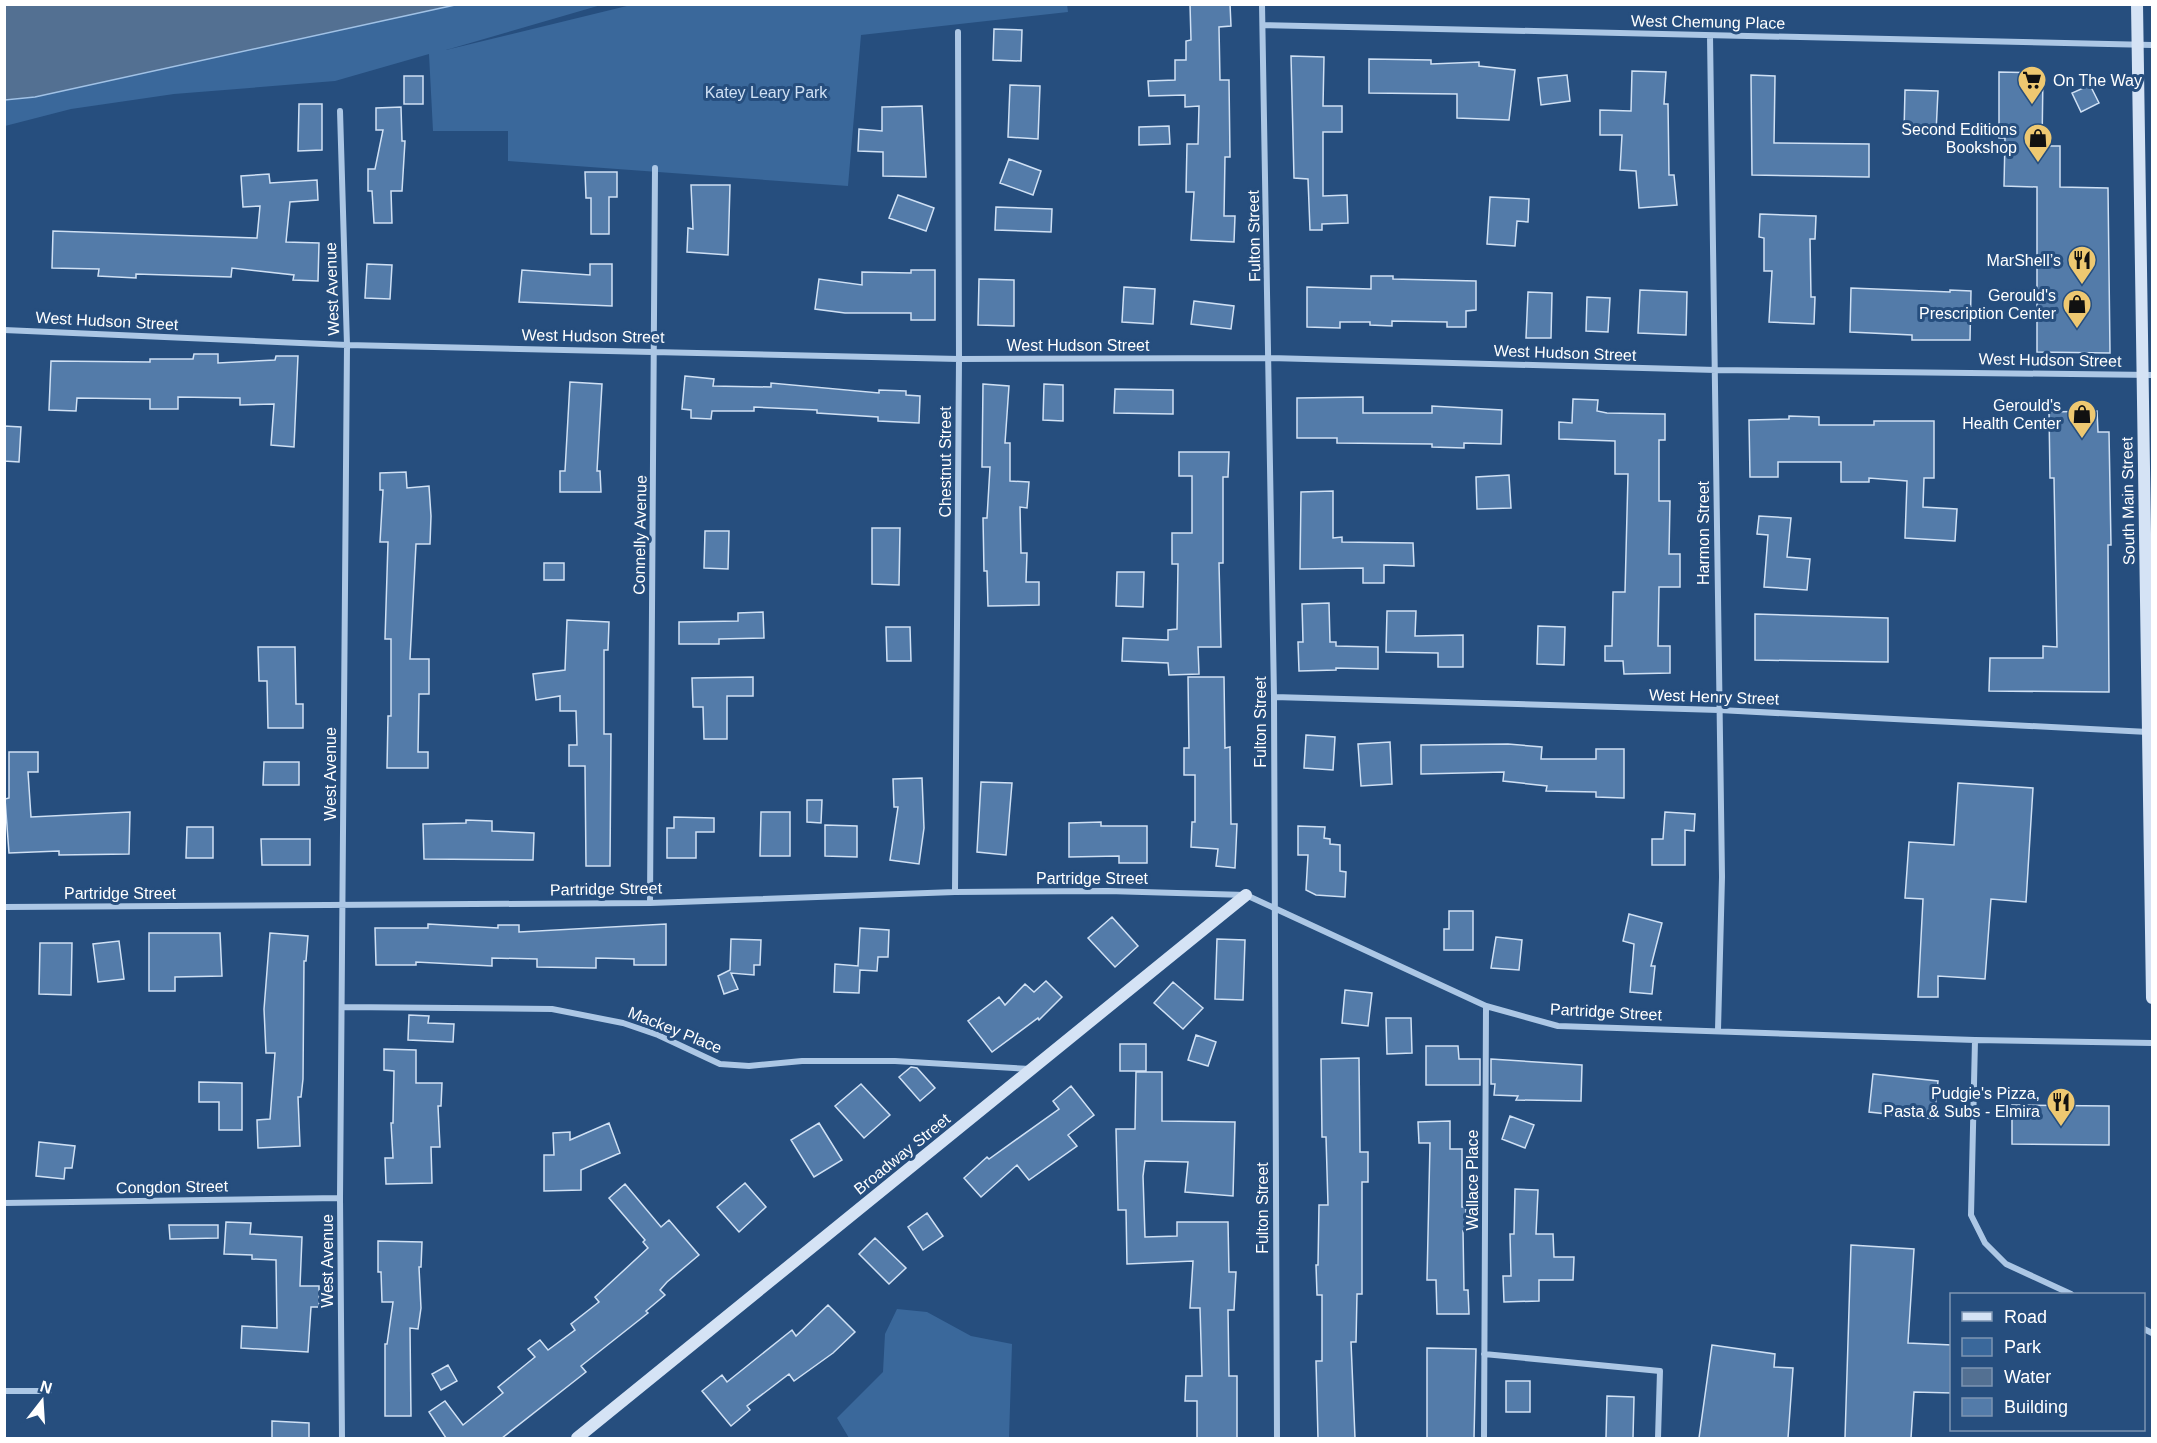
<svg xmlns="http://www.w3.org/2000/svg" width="2157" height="1443" font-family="Helvetica,sans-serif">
	<rect width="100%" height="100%" fill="#264e7e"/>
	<path fill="#3a689b" d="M635 4H1067L1068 12 861 35 848 186 508 161V131H433L429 54 335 81 174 94 71 109 5 126V100L35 97 455 5H601L446 50Z
		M897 1309 927 1312 971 1336 1012 1344 1009 1438H849L837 1418 883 1372 885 1334Z"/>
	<path fill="#537092" stroke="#a1c2e6" stroke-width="1.5" d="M4 5 5 4 455 5 35 97 5 100Z"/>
	<path fill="#537ba9" stroke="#cfe0f4" stroke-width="1.5" d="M1190 4H1230L1231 26 1219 27 1220 80H1229L1230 157H1225L1224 216H1235L1234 242 1191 240 1194 192H1186L1187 144H1198L1199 106 1185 107V95L1149 96 1148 81 1175 80V60H1186V41L1191 40Z
		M994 29 1022 30 1021 61 993 60Z
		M1291 56 1324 57 1323 106H1342V132H1323V196L1347 195 1348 223 1322 224V230H1310L1308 179 1294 178Z
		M1369 59 1431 60V64L1479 62V66L1515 70 1509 120 1457 118V94L1369 93Z
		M1632 71 1666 72 1664 104H1668L1669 175H1674L1677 205 1639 208 1636 171 1620 170 1622 135H1600V110L1631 111Z
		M1999 72 2043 73 2042 146H2060V187L2108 188 2110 353 2037 352V187L2004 186 2005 138H1999Z
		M1567 75 1570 101 1541 105 1538 78Z
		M1751 75 1775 76 1774 143 1869 144V177L1752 175Z
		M404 76H423V104H404Z
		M1010 85 1040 86 1038 139 1008 137Z
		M2090 85 2099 103 2081 112 2072 93Z
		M1905 90 1938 91 1936 133 1904 132Z
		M299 104H322V150L298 151Z
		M922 106 926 177 883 176V152L858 151 859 129 882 131V107Z
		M401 107 402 141H405L402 191H391L392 223H374L372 191H368V169H375L383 130H376V108Z
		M1169 126 1170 144 1139 145V127Z
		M1009 159 1041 171 1033 195 1000 183Z
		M585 172H617V197H609V234H591V198H586Z
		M269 174 270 183 317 180 318 200 290 202 286 242 319 243 318 281 293 280 294 275 232 268 231 277 136 274V278L98 276 99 269 52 268 53 231 257 238 260 206 243 207 241 176Z
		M691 185H730L728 255 687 252 688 228 693 229Z
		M898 195 934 208 926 231 889 218Z
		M1490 197 1529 199 1528 222 1517 221 1515 246 1487 244Z
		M996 207 1052 209 1051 232 995 230Z
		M1760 214 1816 216 1815 239H1810L1811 297H1815L1814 324 1769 322 1772 271H1764V238L1759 237Z
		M367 264 392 265 390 299 365 298Z
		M590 264H612V306L519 302 522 270 590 275Z
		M911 270H935V320H911V313H845L815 309 819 279 862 285V272L911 273Z
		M1371 276H1393V279L1476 281V310L1466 311V327H1447V322L1392 321V326L1370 325V322H1340V328L1307 327V287L1371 289Z
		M979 279 1014 280V326L978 325Z
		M1124 287 1155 289 1153 324 1122 322Z
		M1851 288 1950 292V290L1971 291 1970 340H1912V335L1850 332Z
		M1640 290 1687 292 1686 335 1638 333Z
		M1528 292 1552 293 1551 338H1526Z
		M1587 297 1610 298 1608 332 1586 331Z
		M1194 301 1234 306 1231 329 1191 324Z
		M194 354H218V363L275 360 276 356H298L294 447 271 445 274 404 240 405V398L178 397V409H150V399L77 398 76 411 49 410 51 361 150 362V359H193Z
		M685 376 714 379 713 386 771 387V383L879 393V390L906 391V395L920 396 919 423 878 421V417L817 413V410L754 407V411H712L711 419 691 418V410L682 409Z
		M570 382 602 384 597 471H600L601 492H560V471H565Z
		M983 384 1009 386 1005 443H1010V481L1029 482 1027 508 1020 507 1021 553H1027L1026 582H1039V605L988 606 987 571H984L983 518H987L990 467H982Z
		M1044 384 1063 385V421L1043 420Z
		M1115 389 1173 390V414L1114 413Z
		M1363 397V413H1432V406L1502 410 1501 444 1464 443V448L1432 447V444L1337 443V438H1297V398Z
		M1573 399 1598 400 1597 411 1607 413 1665 414V440H1659V501H1670L1669 554H1680V587H1659L1658 646H1670V673L1624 674 1623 661H1605V646H1612L1613 592H1625L1628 474H1615V441L1559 439V422L1572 423Z
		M2097 411 2098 432H2109L2111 545H2108L2109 692 1989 691 1990 658H2043V646L2057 647 2054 478H2050L2049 412Z
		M1789 416 1819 417V425H1874V421H1934V478H1924L1923 507 1957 509 1955 541 1905 538 1907 481 1869 478V482H1841V462H1778V477H1750L1749 420 1789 419Z
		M4 426 21 427 19 462 4 461Z
		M1179 452H1229L1228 477H1223V563H1219L1221 647H1198L1199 674 1169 675 1168 663 1122 661 1123 638 1168 640V630L1177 629 1178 564H1172V533H1192V476H1179Z
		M406 472 407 488 429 486 431 516 430 544H416L410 659H429V694H419L418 752H428V768H387L388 716H391V639H385L388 542H380L383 490H380V473Z
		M1509 475 1511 508 1477 509 1476 477Z
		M1333 491V538L1342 537V542L1413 543 1414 566 1384 565V583H1363V568L1300 569 1301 492Z
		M1759 516 1791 518 1787 557 1810 559 1807 590 1764 587 1768 535 1757 534Z
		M872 528H900L899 585 872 584Z
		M705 531H729L728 569 704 568Z
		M544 563H564V580H544Z
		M1117 572H1144L1143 607 1116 606Z
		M1329 603 1330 642H1336V646L1378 647V669L1336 668V670L1299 671 1298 642H1303L1302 604Z
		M1387 611H1416L1415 636 1463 635V667H1438V653L1386 652Z
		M763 612 764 638 719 639V644H679V622L738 621V613Z
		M1755 614 1888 618V662L1755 660Z
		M567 620 609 622 608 650H604V734H611L610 866H586L585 766H569V745H577L576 711H560V696L536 700 533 674 565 670Z
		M1538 626 1565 627 1564 665 1537 664Z
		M886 627H910L911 661H887Z
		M258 647H295L296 704H303V728H268L267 681H259Z
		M753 677V696H727V739H704L703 707H693L692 678Z
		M1188 677H1224L1225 748 1230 747 1231 824H1237L1235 868 1216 866 1218 849 1191 847 1192 822H1195V775H1184V748H1189Z
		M1306 735 1335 737 1333 770 1304 768Z
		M1390 742 1392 784 1361 786 1358 744Z
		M1508 744 1542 747 1541 759H1596V749H1624V798L1596 797V792L1546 791 1547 786 1503 781 1504 772 1421 774V745Z
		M9 752H38V772H28L31 817 130 812 129 854 59 855V851L9 853 5 799 9 798Z
		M264 762H299V785H263Z
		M922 778 924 828 919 864 890 860 898 807H894L893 779Z
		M981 782 1012 783 1006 855 977 852Z
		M1958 783 2033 788 2026 902 1991 899 1985 979 1938 976V997H1918L1923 899 1905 898 1909 842 1954 845Z
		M807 800H822L821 823 807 822Z
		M761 812H790V856H760Z
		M1665 812 1695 814 1694 831 1685 830V865H1652V839H1663Z
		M674 817 714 818V832H696V858H667V828H674Z
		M466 820 492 821V831L534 833 533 860 424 859 423 824 466 823Z
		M1101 822V826H1147V863H1119V856L1069 857V823Z
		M825 825 857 826V857L825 856Z
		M1298 826 1325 827 1324 838 1330 839V844L1340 845V871L1346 872 1345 897 1316 895 1306 890 1308 855H1298Z
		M187 827H213V858H186Z
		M261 839H310V865H262Z
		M1449 911H1473V950H1444V929H1449Z
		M1629 914 1662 923 1651 966H1655L1652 994 1630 992 1634 944 1623 941Z
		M1112 917 1138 946 1115 967 1088 938Z
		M428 924 498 928V925H519V932L666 924V965H634V959L596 958V968L537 967V959L492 958V966L416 962V965H376L375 928H428Z
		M860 928 889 930 888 957H878L877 971 860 970 859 993 834 992 835 964 858 966Z
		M149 933H220L222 976 175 977V991H149Z
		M270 933 308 936 306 961H304L303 1079 301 1097H298L300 1146 258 1148 257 1120 270 1119 275 1053H266L264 1009Z
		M1496 937 1522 940 1519 970 1491 968Z
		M731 939 761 940 760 965H754V975L731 973 738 989 724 994 718 976 730 970Z
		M1217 939 1245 940 1243 1000 1215 999Z
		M119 941 124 979 98 982 93 944Z
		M40 943H72L71 995 39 994Z
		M1046 981 1062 997 1039 1020 1038 1018 992 1052 968 1021 999 997 1005 1005 1025 984 1034 992Z
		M1173 982 1203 1008 1183 1029 1154 1003Z
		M1345 990 1372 993 1368 1026 1342 1023Z
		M409 1015 429 1016 428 1023 454 1024 453 1042 408 1040Z
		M1386 1018H1411L1412 1053 1387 1054Z
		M1196 1035 1216 1042 1208 1066 1188 1060Z
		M1120 1044H1146V1071H1120Z
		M1426 1046H1458L1459 1059H1480V1085H1426Z
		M384 1049 416 1050V1083H442L441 1106H438L440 1147H431L432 1183 386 1184 385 1158H393L391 1123H393L394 1071 384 1070Z
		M1359 1058 1360 1152H1368V1182H1362V1294H1357L1356 1342H1351L1355 1438H1318L1316 1361H1322V1295H1317L1316 1265H1318L1319 1205H1328L1326 1137H1322L1321 1059Z
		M1491 1059 1582 1065 1581 1101 1516 1100 1518 1096 1494 1095 1495 1084H1491Z
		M911 1067 917 1068 935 1088 920 1101 899 1077Z
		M1136 1072H1162V1121L1235 1122 1233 1196 1185 1192 1188 1162 1145 1161 1143 1176 1145 1237 1177 1236V1222H1228L1229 1272H1236L1234 1310H1228L1229 1376H1237V1438H1197V1401H1185L1186 1376H1202L1200 1308H1190L1193 1261 1127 1264 1126 1210H1118L1116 1129H1135Z
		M1873 1074 1938 1081 1934 1119 1869 1112Z
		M199 1082 242 1083V1130H219V1102H199Z
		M861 1084 890 1115 864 1138 835 1106Z
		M1071 1086 1094 1115 1068 1135 1077 1146 1029 1180 1017 1165 981 1197 964 1178 987 1157 989 1159 1059 1109 1053 1101Z
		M2012 1105 2109 1106V1145L2012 1144Z
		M1510 1116 1534 1125 1525 1148 1502 1139Z
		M1450 1121V1149H1462V1207H1466V1231H1463L1464 1290H1468L1469 1314H1437L1436 1280H1427L1430 1143H1419L1418 1122Z
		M609 1123 620 1153 581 1170V1190L544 1191V1155H554L553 1133 570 1132V1140Z
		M819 1123 842 1160 814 1177 791 1140Z
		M39 1142 75 1146 72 1168H65L64 1179 36 1176Z
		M745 1183 766 1207 739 1232 717 1207Z
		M625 1184 661 1227 669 1220 699 1255 667 1282 660 1290 665 1295 646 1311 648 1313 581 1366 586 1372 502 1438H446L429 1412 445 1401 463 1425 503 1393 498 1387 535 1357 528 1349 540 1340 548 1350 575 1330 571 1324 599 1302 595 1297 648 1248 643 1242 645 1240 609 1198Z
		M1515 1189 1538 1190 1536 1234H1553L1554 1257H1574L1573 1280H1539V1301L1504 1302 1503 1276H1511L1510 1234H1514Z
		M927 1213 943 1236 923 1250 908 1227Z
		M226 1222 251 1223 250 1234 302 1237 300 1286H319V1307H311L308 1352 241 1348 242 1326 277 1328 276 1260 252 1259V1255L224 1254Z
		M169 1225H218V1238L170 1239Z
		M875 1238 906 1268 889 1284 859 1254Z
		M378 1241 422 1242 421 1267H419L421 1308 418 1329 410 1328 411 1416H385V1344H387L393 1302H382L381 1272H378Z
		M1851 1245 1914 1249 1908 1343 1952 1345V1393L1914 1392 1911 1438H1845Z
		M828 1305 855 1332 833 1353 794 1381 789 1374 747 1406 750 1410 731 1426 702 1391 722 1375 727 1382 792 1330 796 1336Z
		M1712 1345 1775 1354 1774 1367 1793 1368 1788 1438H1699Z
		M1427 1348 1476 1349 1474 1438H1427Z
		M448 1365 457 1381 441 1390 432 1374Z
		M1506 1381H1530V1412H1506Z
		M1607 1396 1634 1397 1633 1438H1606Z
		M272 1421 309 1423V1438H272Z"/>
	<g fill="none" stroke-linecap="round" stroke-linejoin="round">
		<path stroke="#acc7e5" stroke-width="6" d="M1262 4 1274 697 1277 1438
			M1263 25 2152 45
			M1710 36 1722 877 1718 1030
			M340 111 347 345 340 1198 342 1438
			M4 330 347 345 959 359 1270 358 1716 370 2152 375
			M1274 697 1719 710 2148 732
			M955 892 959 359 958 32
			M650 903 655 168
			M4 907 650 903 955 892 1108 891 1246 895 1486 1006 1558 1026 1975 1040 2152 1043
			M343 1007 552 1009 623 1023 658 1035 720 1064 749 1066 802 1061H895L1030 1069
			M1975 1040 1971 1215 1985 1243 2006 1264 2071 1294
			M4 1203 340 1198
			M2144 1329 2152 1333
			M1484 1354 1660 1371 1658 1438
			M4 1391H49
			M1484 1438 1486 1006"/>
		<path stroke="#d5e3f5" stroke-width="12" d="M2137 4 2152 998
			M577 1438 1246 895"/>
	</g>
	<defs>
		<g id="supermarket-pin" transform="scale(1.5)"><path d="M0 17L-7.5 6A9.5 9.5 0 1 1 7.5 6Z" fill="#eec871" stroke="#264e7e"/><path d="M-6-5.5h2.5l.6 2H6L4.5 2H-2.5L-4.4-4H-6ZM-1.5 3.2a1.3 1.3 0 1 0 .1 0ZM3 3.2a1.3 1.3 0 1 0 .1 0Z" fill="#111"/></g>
		<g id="shop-pin" transform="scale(1.5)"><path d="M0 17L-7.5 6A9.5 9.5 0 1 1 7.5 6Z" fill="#eec871" stroke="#264e7e"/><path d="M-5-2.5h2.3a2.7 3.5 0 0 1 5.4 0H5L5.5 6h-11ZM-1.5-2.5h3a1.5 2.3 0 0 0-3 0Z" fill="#111"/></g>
		<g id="restaurant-pin" transform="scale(1.5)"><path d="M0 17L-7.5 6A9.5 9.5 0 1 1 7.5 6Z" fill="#eec871" stroke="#264e7e"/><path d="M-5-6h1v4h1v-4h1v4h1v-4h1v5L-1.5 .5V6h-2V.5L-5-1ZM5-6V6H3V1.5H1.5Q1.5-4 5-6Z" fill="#111"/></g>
	</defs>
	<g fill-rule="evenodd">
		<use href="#supermarket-pin" x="2032" y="80"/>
		<use href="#shop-pin" x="2038" y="138"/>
		<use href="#restaurant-pin" x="2082" y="260"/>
		<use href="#shop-pin" x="2077" y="304"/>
		<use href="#shop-pin" x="2082" y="414"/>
		<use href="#restaurant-pin" x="2061" y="1102"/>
	</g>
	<g text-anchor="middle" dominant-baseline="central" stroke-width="6" stroke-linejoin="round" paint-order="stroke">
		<g font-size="16" fill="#fff" stroke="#264e7e">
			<text transform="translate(1708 22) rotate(1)">West Chemung Place</text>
			<text transform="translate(1254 236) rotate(-91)">Fulton Street</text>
			<text transform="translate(332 289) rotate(-92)">West Avenue</text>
			<text transform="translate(107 321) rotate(3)">West Hudson Street</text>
			<text transform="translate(593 336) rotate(1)">West Hudson Street</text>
			<text x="1078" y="345">West Hudson Street</text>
			<text transform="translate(1565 353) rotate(2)">West Hudson Street</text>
			<text transform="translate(2050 360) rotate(1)">West Hudson Street</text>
			<text transform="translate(945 462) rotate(-90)">Chestnut Street</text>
			<text transform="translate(2128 501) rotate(-91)">South Main Street</text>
			<text transform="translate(1703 533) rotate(-90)">Harmon Street</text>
			<text transform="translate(640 535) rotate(-89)">Connelly Avenue</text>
			<text transform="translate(1714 697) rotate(2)">West Henry Street</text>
			<text transform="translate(1260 722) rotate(-90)">Fulton Street</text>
			<text transform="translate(330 774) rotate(-90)">West Avenue</text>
			<text x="1092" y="878">Partridge Street</text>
			<text transform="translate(606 889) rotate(-1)">Partridge Street</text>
			<text x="120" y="893">Partridge Street</text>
			<text transform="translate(1606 1012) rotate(3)">Partridge Street</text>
			<text transform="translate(675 1030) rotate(22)">Mackey Place</text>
			<text transform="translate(902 1154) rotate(-39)">Broadway Street</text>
			<text transform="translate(1472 1180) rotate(-90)">Wallace Place</text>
			<text transform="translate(172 1187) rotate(-1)">Congdon Street</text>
			<text transform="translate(1262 1208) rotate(-90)">Fulton Street</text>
			<text transform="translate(327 1261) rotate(-90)">West Avenue</text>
		</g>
		<g font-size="16" fill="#fff" stroke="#264e7e" text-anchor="end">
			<text x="2053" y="80" text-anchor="start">On The Way</text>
			<text x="2017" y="129">Second Editions<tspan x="2017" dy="18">Bookshop</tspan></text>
			<text x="2061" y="260">MarShell’s</text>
			<text x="2056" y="295">Gerould's<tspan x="2056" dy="18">Prescription Center</tspan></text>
			<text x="2061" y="405">Gerould's<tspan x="2061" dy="18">Health Center</tspan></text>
			<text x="2040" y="1093">Pudgie's Pizza,<tspan x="2040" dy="18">Pasta &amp; Subs - Elmira</tspan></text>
		</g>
		<g font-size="16" fill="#cfe0f4" stroke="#264e7e">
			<text x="766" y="92">Katey Leary Park</text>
		</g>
	</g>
	<rect width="2157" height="1443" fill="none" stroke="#ffffff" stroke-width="12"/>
	<rect x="1950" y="1293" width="195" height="138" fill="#264e7e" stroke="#7d95b2" stroke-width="1.5"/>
	<rect x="1962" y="1312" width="30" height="9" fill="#d5e3f5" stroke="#7d95b2" stroke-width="1.5"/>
	<text x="2004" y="1323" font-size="18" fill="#ffffff">Road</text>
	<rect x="1962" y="1338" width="30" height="18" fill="#3a689b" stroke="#7d95b2" stroke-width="1.5"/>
	<text x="2004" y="1353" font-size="18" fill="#ffffff">Park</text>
	<rect x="1962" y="1368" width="30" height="18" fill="#537092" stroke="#7d95b2" stroke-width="1.5"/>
	<text x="2004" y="1383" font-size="18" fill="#ffffff">Water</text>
	<rect x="1962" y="1398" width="30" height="18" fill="#537ba9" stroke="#7d95b2" stroke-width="1.5"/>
	<text x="2004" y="1413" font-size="18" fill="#ffffff">Building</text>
	<g transform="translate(42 1401) rotate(17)" stroke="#264e7e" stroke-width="4.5" paint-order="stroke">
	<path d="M0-4.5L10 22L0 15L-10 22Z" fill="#ffffff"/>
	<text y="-9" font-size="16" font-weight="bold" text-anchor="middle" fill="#ffffff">N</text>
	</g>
</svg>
